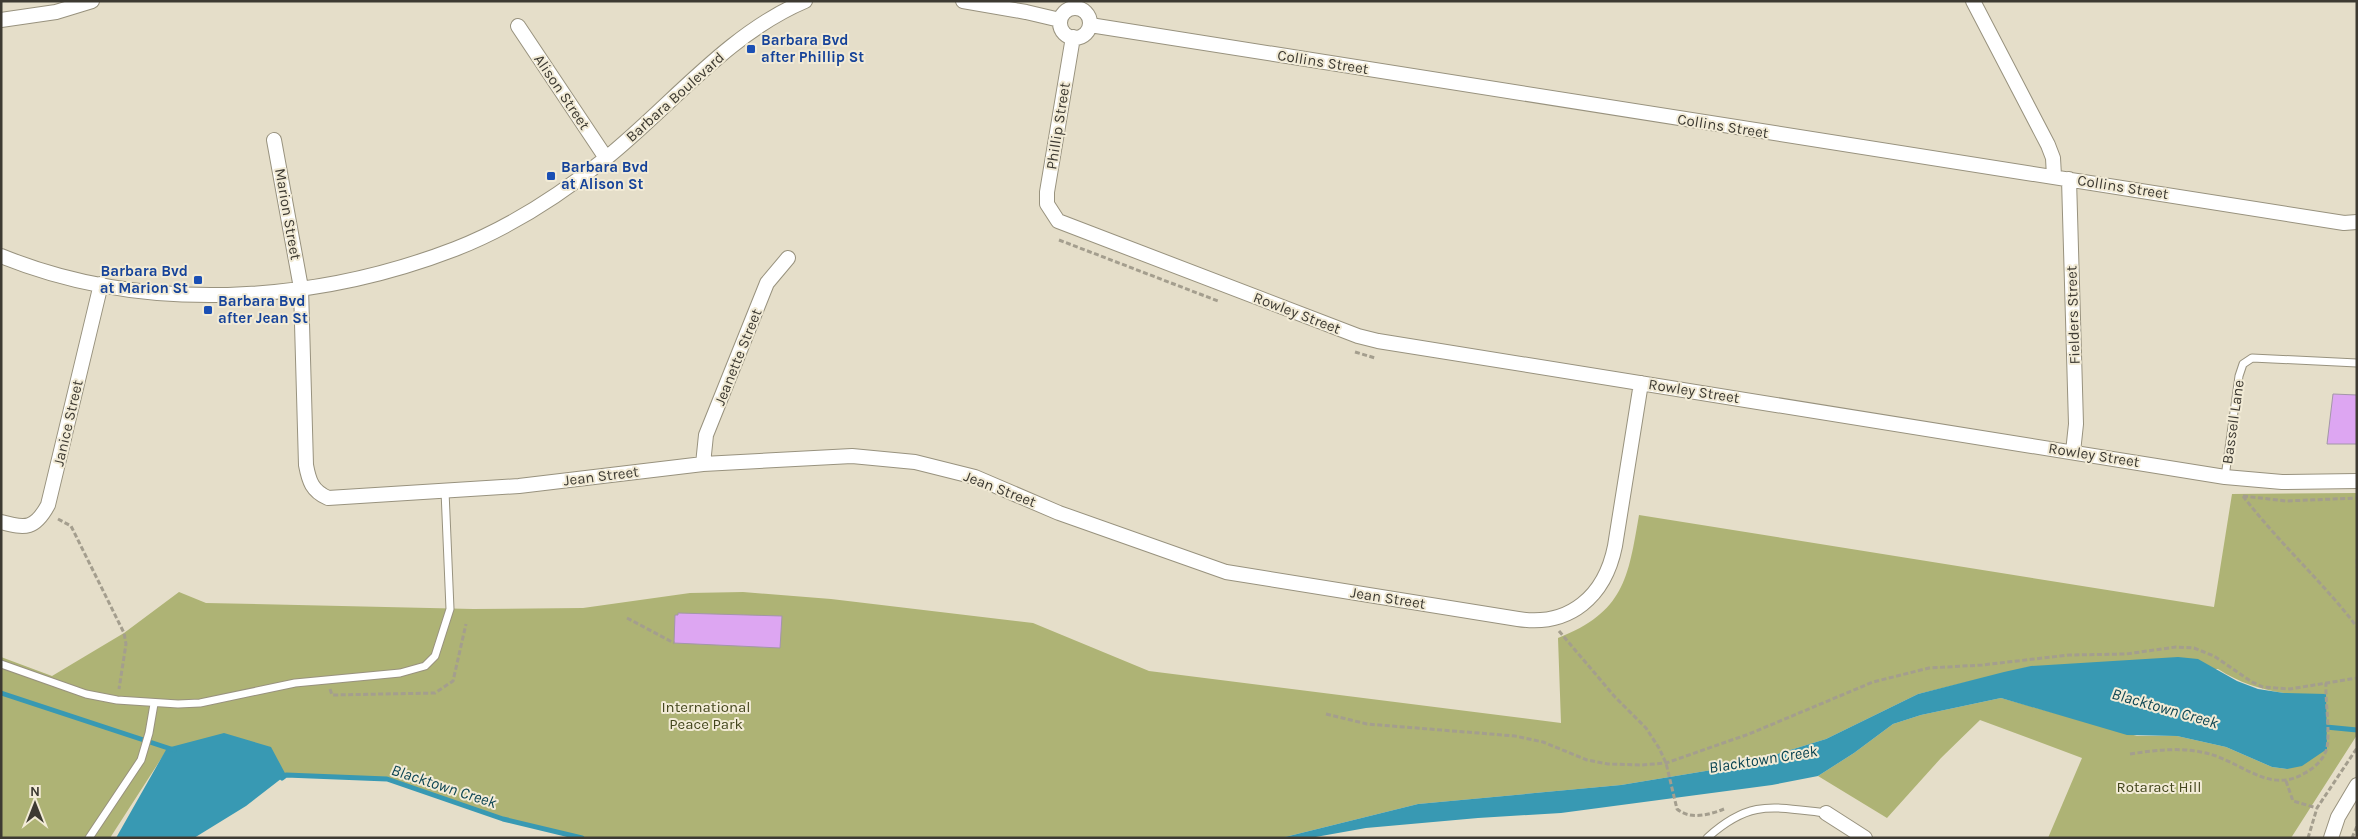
<svg xmlns="http://www.w3.org/2000/svg" width="2358" height="839" font-family="Karla,sans-serif">
	<rect width="100%" height="100%" fill="#e5dec9"/>
	<path fill="#aeb375" d="M2357 493V735L2291 838H2048L2082 758 1980 720 1941 758 1887 818 1818 776 1854 753 1893 724 1921 715 2001 698 2137 736H2177L2226 747 2272 767 2287 769 2284 693C2259 689 2240 683 2218 669L2029 667 1918 694 1826 739 1742 765 1621 785 1418 804 1281 838H582L503 819 387 779 286 775 168 748 110 838H1V657L52 676 124 633 179 592 206 603 473 609 583 608 690 593 743 592 831 599 1033 623 1149 671 1561 723 1558 638C1624 612 1628 579 1639 515L2214 607 2232 494Z"/>
	<path fill="#3899b3" d="M2178 657 2198 659 2237 681 2258 689 2284 693 2326 694 2327 749 2302 766 2287 769 2272 767 2226 747 2177 736 2127 735 2001 698 1921 715 1893 724 1854 753 1818 776 1772 785 1561 813 1478 818 1366 828 1310 838H1281L1418 804 1621 785 1742 765 1826 739 1918 694 2004 672 2031 666Z
		M224 733 271 747 286 775 246 806 194 838H116L167 748Z"/>
	<g fill="none" stroke-linecap="round" stroke-linejoin="round">
		<path stroke="#3899b3" stroke-width="5" d="M1 693 174 750
			M2321 730 2326 727 2357 730
			M282 778 286 775 387 779 503 819 582 838"/>
	</g>
	<path fill="#dda6f2" stroke="#a396a8" d="M2333 394 2357 395V444H2327Z
		M678 613 782 616 780 648 674 643 675 615H678Z"/>
	<g fill="none" stroke-linecap="round" stroke-linejoin="round">
		<g stroke="#98927e" stroke-width="9">
			<path id="lane" d="M2225 477 2239 376 2243 364 2252 358 2357 363
				M1 664 86 694 117 700 178 704 200 703 295 683 400 673 425 666 435 656 450 609 445 491
				M89 838 141 760 149 733 154 704
				M1707 838C1750 799 1772 807 1826 813"/>
		</g>
		<g stroke="#98927e" stroke-width="16">
			<path id="street" d="M963 1 1026 12 1060 20
				M1973 1 2048 145 2053 158 2054 176
				M1060 23a15 15 0 1 1 30 0a15 15 0 1 1-30 0Z
				M1 20 56 12 92 1
				M1090 25 2344 223 2357 222
				M518 26 606 158
				M1073 37 1047 192V204L1058 221 1358 336 1378 341 2225 477 2282 482 2357 481
				M274 140 301 288 306 465C309 481 312 491 328 498L519 486 703 464 852 456 915 462 975 477 1059 513 1226 572 1518 619C1570 627 1605 596 1615 546L1641 383
				M2069 179 2076 424 2073 452
				M1 256C144 314 312 304 455 249 509 228 560 195 605 159 670 107 727 34 805 1
				M703 464 706 435 767 283 788 258
				M1 522C26 529 35 529 48 505L101 284
				M1826 813 1865 838
				M2331 838 2338 817 2357 785"/>
		</g>
		<path stroke="#a49e8e" stroke-width="3" stroke-dasharray="5 2.5" stroke-linecap="butt" d="M1059 240 1218 301
			M1355 352 1375 358
			M2243 496 2286 501 2357 498
			M2243 496C2278 542 2322 581 2357 627
			M58 519 71 526 124 633 126 644 119 689
			M2357 559V568
			M627 618 674 643
			M1559 631 1615 697 1646 728 1659 748 1666 763 1677 809C1690 820 1709 815 1724 809
			M330 689 332 695 435 693 453 681 466 624
			M1326 714 1367 724 1515 736 1543 742 1587 760 1608 764 1642 765 1666 763 1749 734 1873 682 1929 668 1982 665 2069 655 2126 654 2176 647 2194 648 2214 656 2252 682 2263 687 2290 689 2357 678
			M2130 754C2156 750 2180 747 2206 753 2241 761 2269 795 2305 773 2314 768 2322 761 2326 751 2331 737 2325 700 2326 683
			M2286 781 2293 801 2317 808
			M2308 838 2317 808 2357 748
			M2352 838 2357 826"/>
		<use href="#lane" stroke="#fff" stroke-width="7"/>
		<use href="#street" stroke="#fff" stroke-width="14"/>
	</g>
	<g fill="#1a4fb4" stroke="#f2ebd6" stroke-width="2">
		<rect x="746" y="44" width="10" height="10" rx="2.5"/>
		<rect x="546" y="171" width="10" height="10" rx="2.5"/>
		<rect x="193" y="275" width="10" height="10" rx="2.5"/>
		<rect x="203" y="305" width="10" height="10" rx="2.5"/>
	</g>
	<g text-anchor="middle" dominant-baseline="central" stroke-width="4" stroke-linejoin="round" paint-order="stroke">
		<g font-size="15" font-weight="bold" fill="#164399" stroke="#f2ebd6" text-anchor="start">
			<text x="761" y="40">Barbara Bvd<tspan x="761" dy="17">after Phillip St</tspan></text>
			<text x="561" y="167">Barbara Bvd<tspan x="561" dy="17">at Alison St</tspan></text>
			<text x="188" y="271" text-anchor="end">Barbara Bvd<tspan x="188" dy="17">at Marion St</tspan></text>
			<text x="218" y="301">Barbara Bvd<tspan x="218" dy="17">after Jean St</tspan></text>
		</g>
		<g font-size="15" fill="#3d3a32" stroke="#f2ebd6">
			<text transform="translate(1323 62) rotate(9)">Collins Street</text>
			<text transform="translate(562 92) rotate(56)">Alison Street</text>
			<text transform="translate(675 97) rotate(-42)">Barbara Boulevard</text>
			<text transform="translate(1058 126) rotate(-81)">Phillip Street</text>
			<text transform="translate(1723 126) rotate(9)">Collins Street</text>
			<text transform="translate(2123 187) rotate(9)">Collins Street</text>
			<text transform="translate(288 214) rotate(80)">Marion Street</text>
			<text transform="translate(1297 313) rotate(21)">Rowley Street</text>
			<text transform="translate(2073 315) rotate(-92)">Fielders Street</text>
			<text transform="translate(738 357) rotate(-68)">Jeanette Street</text>
			<text transform="translate(1694 391) rotate(9)">Rowley Street</text>
			<text transform="translate(2233 422) rotate(-82)">Bassell Lane</text>
			<text transform="translate(68 423) rotate(-77)">Janice Street</text>
			<text transform="translate(2094 455) rotate(9)">Rowley Street</text>
			<text transform="translate(601 476) rotate(-7)">Jean Street</text>
			<text transform="translate(1000 489) rotate(21)">Jean Street</text>
			<text transform="translate(1388 598) rotate(9)">Jean Street</text>
		</g>
		<g font-size="15" fill="#43461d" stroke="#f2ebd6">
			<text x="706" y="707">International<tspan x="706" dy="17">Peace Park</tspan></text>
			<text x="2159" y="787">Rotaract Hill</text>
		</g>
		<g font-size="16" font-style="italic" fill="#0b4452" stroke="#f2ebd6">
			<text transform="translate(2165 708) rotate(16)">Blacktown Creek</text>
			<text transform="translate(1763 759) rotate(-9)">Blacktown Creek</text>
			<text transform="translate(444 786) rotate(18)">Blacktown Creek</text>
		</g>
	</g>
	<rect width="2358" height="839" fill="none" stroke="#3d3a32" stroke-width="5"/>
	<g transform="translate(35 804)" stroke="#f2ebd6" stroke-width="4" paint-order="stroke">
	<path d="M0-4L9 19L0 12L-9 19Z" fill="#3d3a32"/>
	<text y="-8" font-size="14" font-weight="bold" text-anchor="middle" fill="#3d3a32">N</text>
	</g>
</svg>
